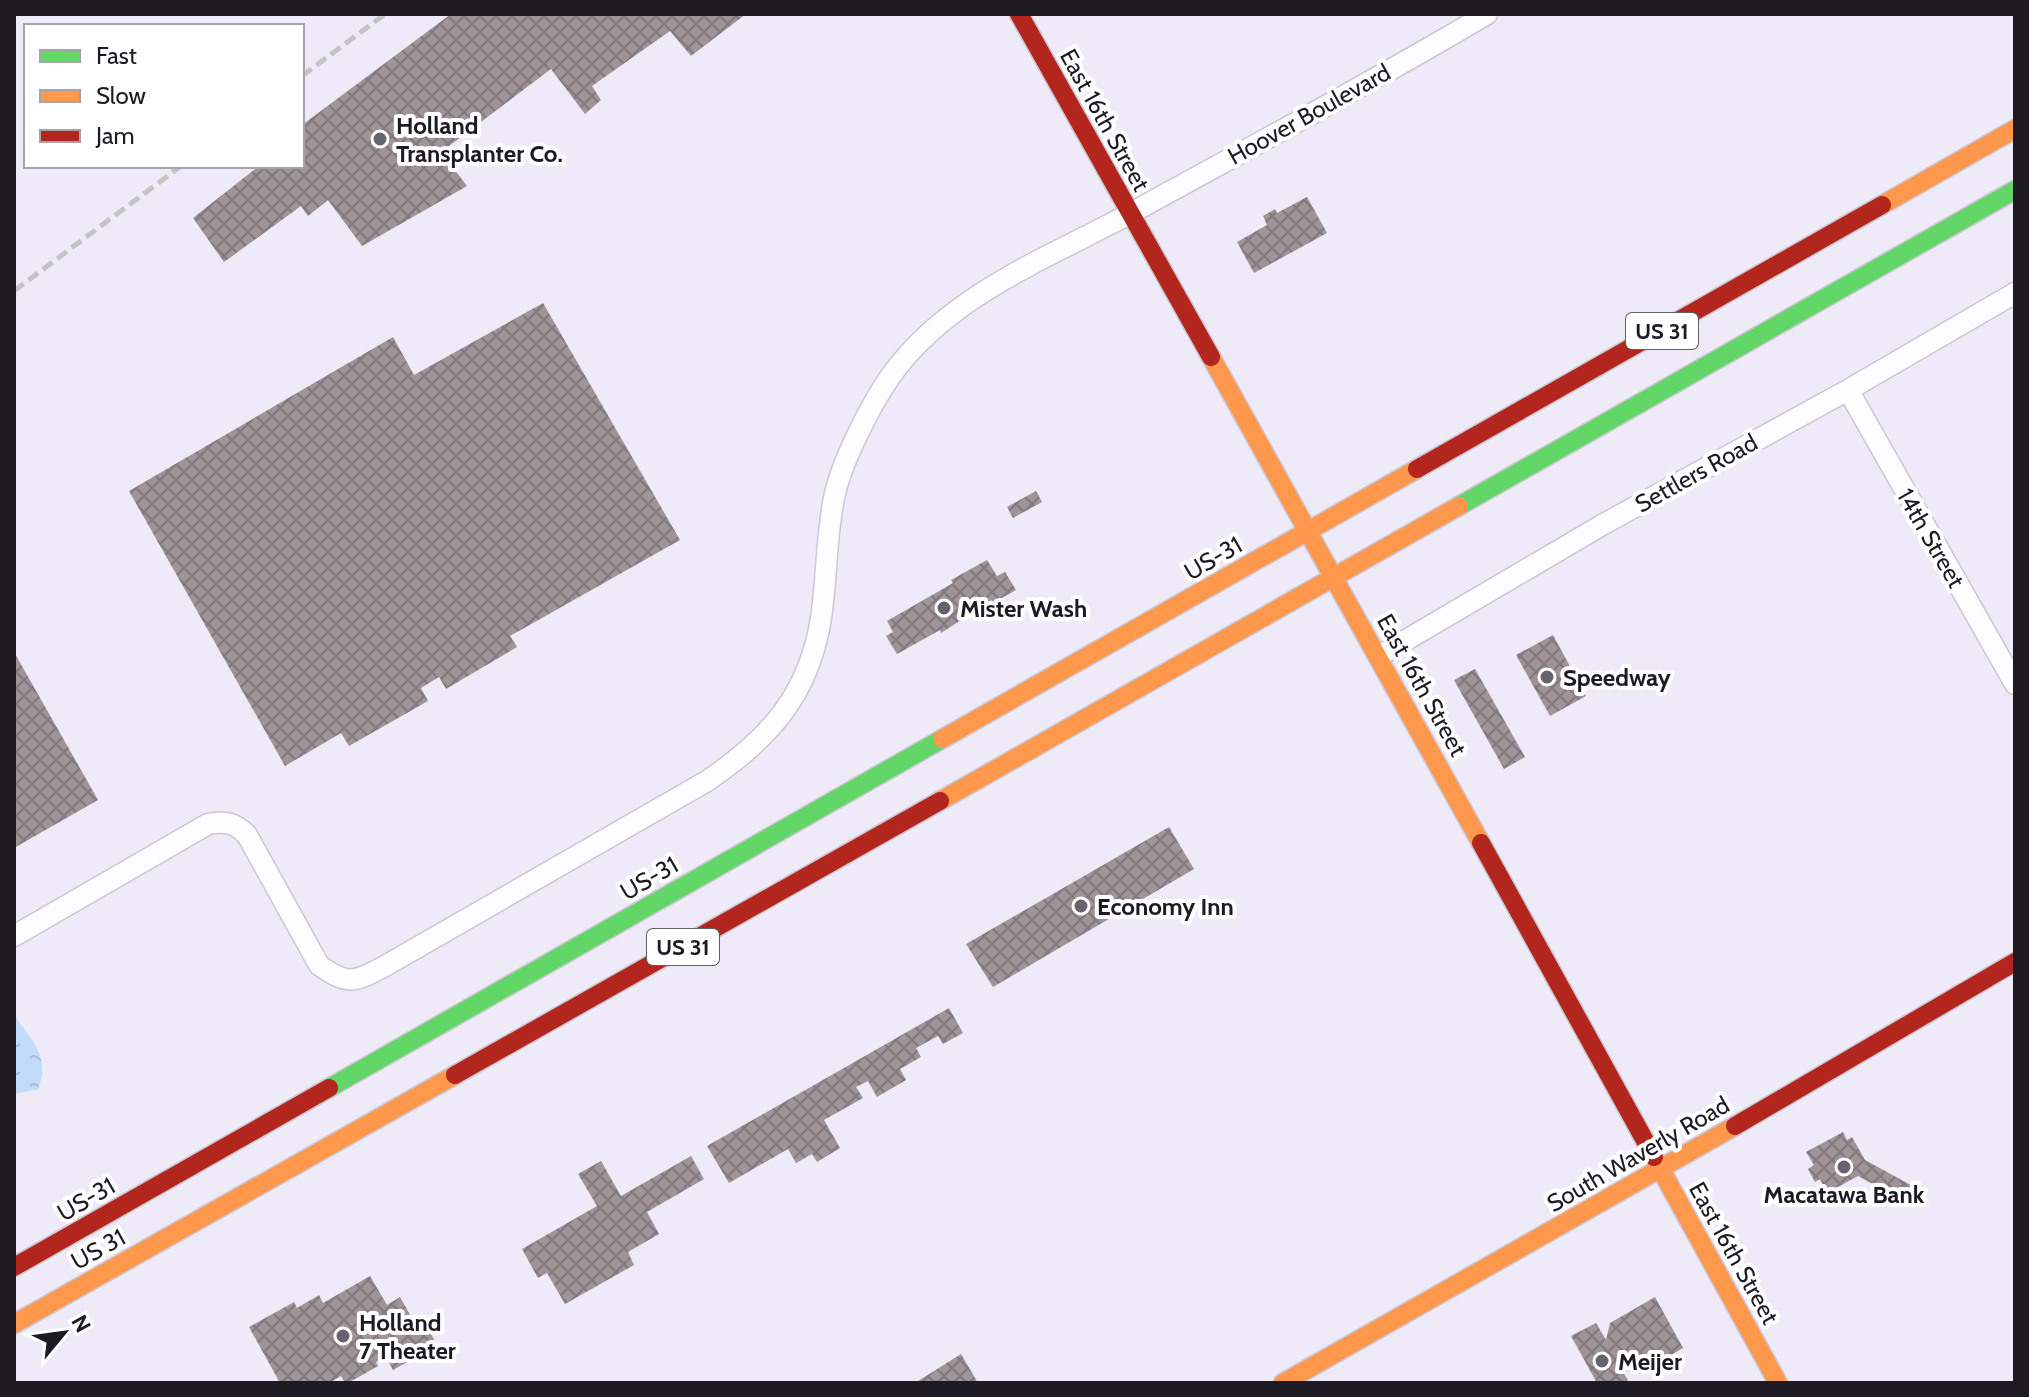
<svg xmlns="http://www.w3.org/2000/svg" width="2029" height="1397" font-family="Cabin,sans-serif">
	<defs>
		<pattern id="water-ripples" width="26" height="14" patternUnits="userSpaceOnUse" patternTransform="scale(2)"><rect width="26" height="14" fill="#c2dbf9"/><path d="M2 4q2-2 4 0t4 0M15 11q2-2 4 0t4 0" fill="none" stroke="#a6bbd5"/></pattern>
		<pattern id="building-cross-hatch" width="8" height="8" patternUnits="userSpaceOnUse" patternTransform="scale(2)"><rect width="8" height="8" fill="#9f9498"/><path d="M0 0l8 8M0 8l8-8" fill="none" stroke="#81787c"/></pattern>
	</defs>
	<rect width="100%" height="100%" fill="#efeaf8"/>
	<path fill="url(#water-ripples)" d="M14 1015C32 1041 51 1057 38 1089L14 1094Z"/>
	<path fill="url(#building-cross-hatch)" d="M451 14H746L691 56 670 31 592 86 601 100 585 114 551 69 441 152 467 186 362 246 328 200 308 216 301 206 224 262 193 218 259 166H302V125Z
		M1307 197 1327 233 1254 273 1237 242 1267 225 1263 216 1275 209 1277 213Z
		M543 303 680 540 510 636 517 647 446 689 439 677 421 688 428 701 349 746 341 733 285 766 129 491 393 337 414 375Z
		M1036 491 1042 502 1013 518 1007 507Z
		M987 560 997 576 1005 572 1016 590 993 603 992 600 941 633 940 630 897 654 886 636 893 632 887 621 953 583 951 580Z
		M1553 635 1586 696 1550 716 1516 655Z
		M14 652 98 800 14 848Z
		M1475 669 1525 757 1504 769 1454 680Z
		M1169 827 1194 869 993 987 966 944Z
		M949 1008 963 1033 943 1044 938 1036 916 1048 921 1057 900 1069 906 1080 877 1097 868 1081 856 1087 863 1098 824 1120 840 1148 817 1162 812 1154 796 1163 788 1149 729 1183 707 1146Z
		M1843 1132 1847 1140 1852 1137 1865 1160 1918 1189 1910 1204 1858 1176 1827 1193 1820 1179 1815 1182 1808 1169 1814 1165 1806 1152Z
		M691 1156 704 1179 647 1212 659 1234 628 1252 634 1265 565 1304 547 1273 538 1278 522 1249 597 1206 578 1174 601 1161 621 1196Z
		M370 1276 387 1305 400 1297 414 1322 422 1317 437 1345 393 1370 386 1357 376 1362 378 1366 348 1383H345L341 1376 329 1383H280L249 1327 294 1302 297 1308 319 1295 323 1303Z
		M1655 1297 1683 1348 1639 1374 1621 1369 1628 1380 1623 1383H1597L1571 1336 1596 1323 1606 1340 1610 1323Z
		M961 1354 978 1383H915Z"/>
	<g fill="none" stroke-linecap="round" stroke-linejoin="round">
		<g stroke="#cbc7d2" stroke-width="23">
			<path id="street" d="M1848 390 2015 684
				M1379 656 1602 525 1848 390 2015 293
				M14 936 208 824C225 821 234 822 247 835L319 965C348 986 355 982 385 966L707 781C769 739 809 695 821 618 827 578 826 537 834 498 841 463 870 406 890 377 948 295 1048 258 1133 212 1251 147 1371 83 1487 14"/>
		</g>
		<g stroke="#cbc7d2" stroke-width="21">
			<path id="fast" d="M1459 506 2015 190
				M329 1088 942 739"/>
		</g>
		<g stroke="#cbc7d2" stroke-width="21">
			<path id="slow" d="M1882 205 2015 129
				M1211 357 1481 843
				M942 739 1417 469
				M940 801 1459 506
				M1654 1157 1778 1383
				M14 1324 455 1075
				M1283 1383 1735 1126"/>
		</g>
		<g stroke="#cbc7d2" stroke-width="21">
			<path id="jam" d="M1019 14 1211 357
				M1417 469 1882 205
				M1481 843 1654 1157
				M455 1075 940 801
				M1735 1126 2015 962
				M14 1267 329 1088"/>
		</g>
		<use href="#street" stroke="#fdfcfe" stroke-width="20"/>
		<use href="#fast" stroke="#63d668" stroke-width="18"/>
		<use href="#slow" stroke="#ff974d" stroke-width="18"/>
		<use href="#jam" stroke="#b3261e" stroke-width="18"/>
		<path stroke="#c4c4c7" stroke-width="5" stroke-dasharray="12 6" stroke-linecap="butt" d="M302 76 385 14
			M14 291 181 166"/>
	</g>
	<g fill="#67636e" stroke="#fff" stroke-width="3">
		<circle cx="380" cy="139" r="8"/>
		<circle cx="944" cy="608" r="8"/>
		<circle cx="1547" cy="677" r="8"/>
		<circle cx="1081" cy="906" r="8"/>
		<circle cx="1844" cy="1167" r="8"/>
		<circle cx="343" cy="1336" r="8"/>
		<circle cx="1602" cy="1361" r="8"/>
	</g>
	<g text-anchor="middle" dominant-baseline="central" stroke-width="8" stroke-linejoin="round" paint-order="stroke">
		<g fill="#fff" stroke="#625f65" stroke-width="2">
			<rect x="1626" y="313" width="72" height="36" rx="6"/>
			<rect x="647" y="929" width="72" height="36" rx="6"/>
		</g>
		<g font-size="22" font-weight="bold" fill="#1e1a23">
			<text x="1662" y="331">US 31</text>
			<text x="683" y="947">US 31</text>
		</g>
		<g font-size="24" fill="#1e1a23" stroke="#fff">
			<text transform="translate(1309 114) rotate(-29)">Hoover Boulevard</text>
			<text transform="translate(1105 120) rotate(61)">East 16th Street</text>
			<text transform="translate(1696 473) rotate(-29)">Settlers Road</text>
			<text transform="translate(1931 538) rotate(60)">14th Street</text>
			<text transform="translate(1213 558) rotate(-30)">US-31</text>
			<text transform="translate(1422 685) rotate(61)">East 16th Street</text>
			<text transform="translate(649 878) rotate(-30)">US-31</text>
			<text transform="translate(1638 1154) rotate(-30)">South Waverly Road</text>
			<text transform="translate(86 1199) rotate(-30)">US-31</text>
			<text transform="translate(98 1249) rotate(-29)">US 31</text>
			<text transform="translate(1734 1253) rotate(61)">East 16th Street</text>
		</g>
		<g font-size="24" font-weight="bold" fill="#1e1a23" stroke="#fff" text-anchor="start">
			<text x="396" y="125">Holland<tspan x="396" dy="28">Transplanter Co.</tspan></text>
			<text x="960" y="608">Mister Wash</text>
			<text x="1563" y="677">Speedway</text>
			<text x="1097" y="906">Economy Inn</text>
			<text x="1844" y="1194" text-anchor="middle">Macatawa Bank</text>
			<text x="359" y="1322">Holland<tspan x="359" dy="28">7 Theater</tspan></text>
			<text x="1618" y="1361">Meijer</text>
		</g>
	</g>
	<rect width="2029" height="1397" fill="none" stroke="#1e1a23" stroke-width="32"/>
	<rect x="24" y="24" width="280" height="144" fill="#ffffff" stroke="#a5a3a7" stroke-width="2"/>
	<rect x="40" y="50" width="40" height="12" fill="#63d668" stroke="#a5a3a7" stroke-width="2"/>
	<text x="96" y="64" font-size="24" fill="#1e1a23">Fast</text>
	<rect x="40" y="90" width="40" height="12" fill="#ff974d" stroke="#a5a3a7" stroke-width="2"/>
	<text x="96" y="104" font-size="24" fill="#1e1a23">Slow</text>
	<rect x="40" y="130" width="40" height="12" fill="#b3261e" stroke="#a5a3a7" stroke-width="2"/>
	<text x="96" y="144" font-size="24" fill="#1e1a23">Jam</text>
	<g transform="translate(64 1333) rotate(61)" stroke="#ffffff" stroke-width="6" paint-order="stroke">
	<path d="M0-6L14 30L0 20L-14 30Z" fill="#1e1a23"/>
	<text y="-12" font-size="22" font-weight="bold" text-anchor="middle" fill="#1e1a23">N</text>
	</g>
</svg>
